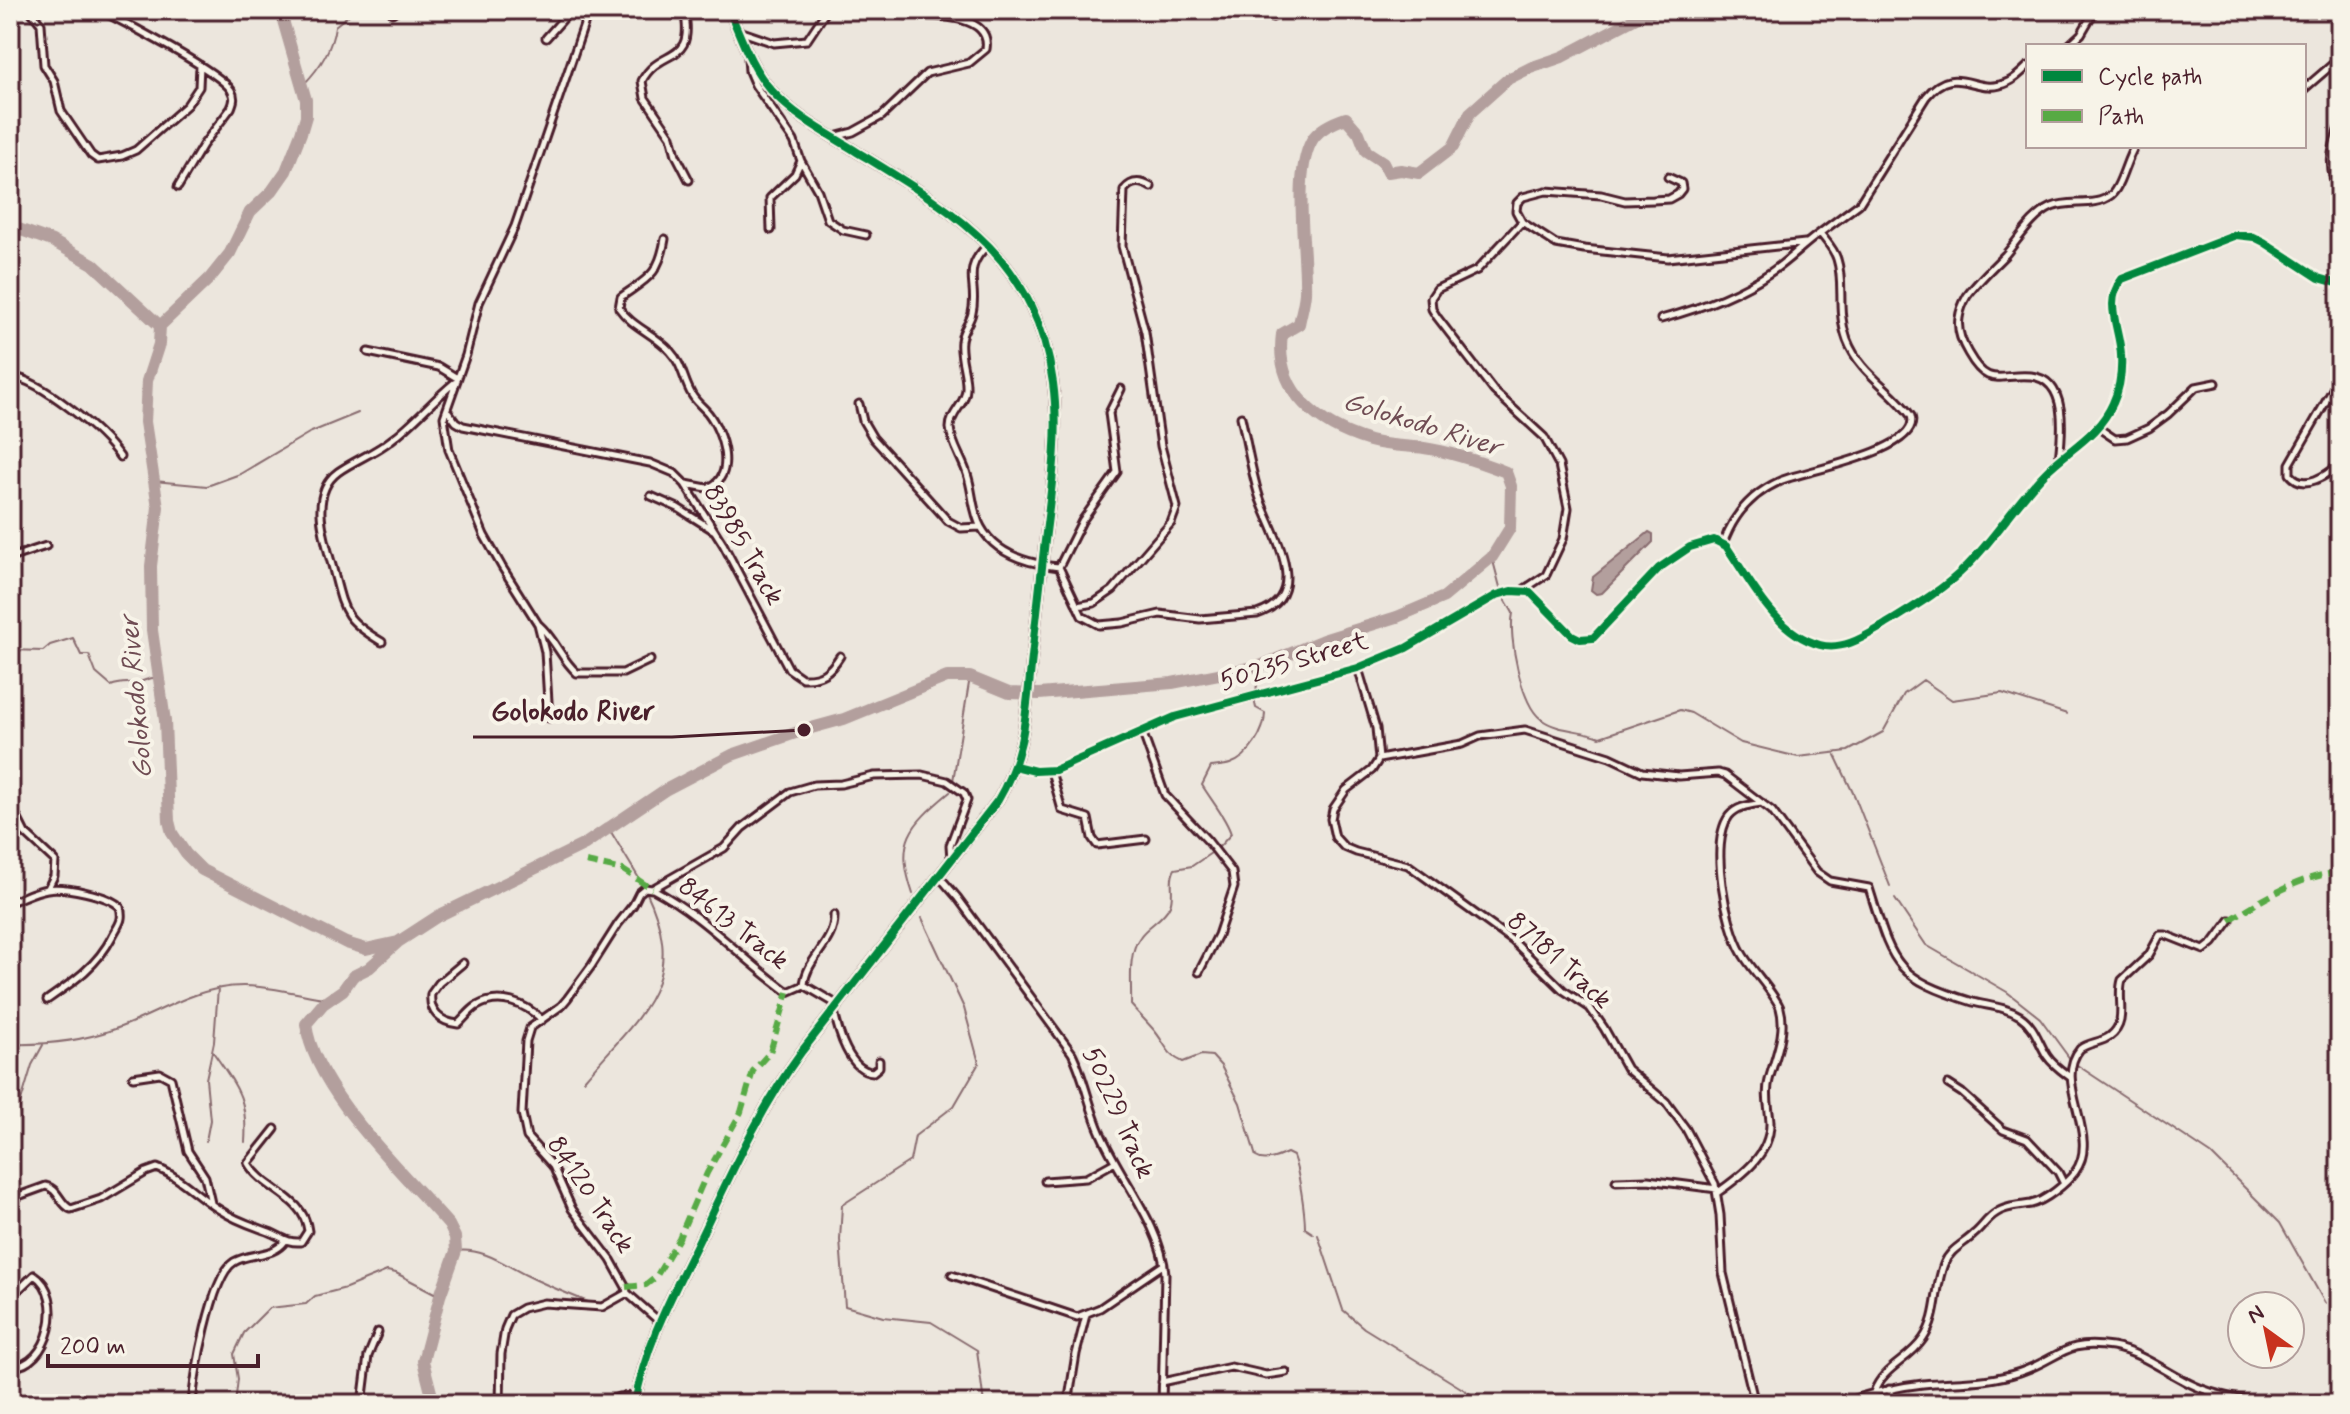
<svg xmlns="http://www.w3.org/2000/svg" width="2350" height="1414" font-family="Mynerve,sans-serif">
	<rect width="100%" height="100%" fill="#ece6dd"/>
	<filter id="ink" filterUnits="userSpaceOnUse"><feTurbulence type="fractalNoise" baseFrequency=".0125" numOctaves="2"/><feDisplacementMap in="SourceGraphic" scale="16" xChannelSelector="R" yChannelSelector="G"/><feConvolveMatrix kernelMatrix="1 2 1 2 8 2 1 2 1" color-interpolation-filters="sRGB"/></filter>
	<g filter="url(#ink)">
		<path fill="#b39f9d" stroke="#896c6f" stroke-width="2" d="M1649 532 1653 534V542L1602 593 1596 594 1591 590 1593 577Z"/>
		<g fill="none" stroke-linecap="round" stroke-linejoin="round">
			<path stroke="#896c6f" stroke-width="2" d="M303 85C320 68 332 50 335 26L355 10
				M154 481 207 486 240 474 309 433 358 413
				M1492 557 1501 591
				M1505 599 1513 613C1508 637 1521 704 1541 719 1558 732 1581 729 1600 737L1680 710 1691 713 1741 743 1798 757 1848 751 1883 732 1904 694 1923 680 1952 700 2002 693 2067 714
				M10 650 43 651 50 645 73 638 81 655H89L96 673 111 686C121 682 128 684 139 682 147 680 150 677 159 678
				M1256 691 1260 666
				M1835 755 1855 797 1890 886
				M953 781 970 677
				M608 827 643 885
				M1219 847 1231 834C1227 819 1211 800 1202 785L1211 767C1217 766 1224 766 1230 764 1249 758 1265 731 1265 713L1256 708 1254 699
				M1214 851 1192 866 1175 869C1168 880 1175 893 1170 905 1164 919 1148 925 1140 937 1127 954 1132 985 1131 1005 1138 1013 1146 1021 1153 1029 1165 1042 1166 1055 1183 1062L1201 1055 1212 1056 1221 1066 1240 1103 1256 1157C1265 1163 1278 1157 1287 1153L1293 1156C1299 1171 1305 1212 1305 1228L1314 1234
				M913 894C895 841 909 826 950 792
				M1895 899 1926 945 2007 992 2040 1018 2070 1059
				M922 918 964 1008 979 1063 954 1106 915 1136 910 1161 842 1205 840 1240 845 1306 883 1317 931 1322 977 1350 984 1404
				M10 1044C46 1045 78 1042 112 1030 149 1018 182 995 221 988 256 981 294 994 330 999
				M213 1052C237 1087 248 1098 245 1142
				M2077 1065 2211 1154 2280 1223 2325 1303
				M584 1080C639 1015 690 982 646 891
				M10 1138 32 1065 43 1045
				M206 1141 210 1120 206 1079 214 1042 218 988
				M1318 1235 1343 1310 1364 1328 1487 1404
				M456 1251C483 1247 505 1265 528 1276 548 1286 568 1294 588 1302
				M235 1404 238 1379 234 1354 244 1333 269 1308 306 1304 315 1296 346 1288 387 1271 396 1273 440 1296"/>
			<path stroke="#b39f9d" stroke-width="12" d="M10 226 52 241 93 264 160 326 159 344 147 381 145 422 158 507 151 566 152 630 165 721 169 821 172 833 186 854 202 870 346 943 366 949 398 942 438 916 585 844 665 790 732 755 804 730 844 719 947 677H970L1009 693 1039 694 1172 683 1260 666 1323 640 1397 617 1444 597 1492 557 1510 528 1511 486 1506 472C1480 462 1452 452 1424 448 1406 446 1387 446 1370 441 1319 426 1274 392 1282 334L1299 324C1301 314 1304 304 1305 293 1307 253 1291 170 1314 137 1322 127 1334 122 1346 118L1359 133 1366 151 1383 162 1388 172 1401 170 1419 173 1453 147 1470 113 1508 79 1530 68 1562 57 1640 16 1658 10
				M160 326 210 278 230 253 250 212 272 191 286 171 301 133 306 116V100L280 10
				M397 943 369 968 353 976 343 990 323 1004 306 1024C314 1091 405 1174 449 1225L455 1237 456 1251 440 1296 423 1361 434 1404"/>
			<g stroke="#4a1f2b" stroke-width="11">
				<path id="minor" d="M30 10 41 24 44 65 54 81 61 111 91 155 98 160 122 156 136 150 187 105 199 87 200 65
					M100 10C124 22 219 71 231 90 235 97 234 101 231 108L203 145 178 187
					M684 10C696 67 660 46 642 81L645 98 671 136 676 155 689 180
					M1265 10 1273 17
					M392 13 397 10
					M739 31 774 43 807 40 827 10
					M546 38 571 10
					M2068 46 2081 34 2095 10
					M748 58 749 71 755 85 794 141 801 161 818 191 828 220 843 230 866 235
					M2304 89 2340 58
					M2340 125C2330 151 2327 170 2340 196
					M834 137 853 132 882 116 927 73 969 63 986 49C992 12 928 16 905 15
					M1668 177 1681 183 1682 189 1678 194 1669 199 1653 200 1625 201 1601 195 1546 191 1523 197 1517 203 1516 211 1522 222 1556 244 1584 249 1668 258 1805 243
					M1522 222 1477 270 1437 289 1431 298 1432 309 1437 317 1494 391 1544 437 1559 465 1568 508 1563 539 1546 575 1523 590
					M771 230 770 198 795 174 801 161
					M665 239C659 275 648 278 621 297L619 308C632 327 655 334 670 351 683 365 683 380 692 395 696 402 703 407 708 413 722 431 738 478 707 488L686 484
					M988 245C960 271 979 284 972 313 970 323 962 330 961 341 959 357 967 373 966 389 966 404 950 413 950 428 951 443 963 460 967 474 973 491 972 511 981 527 996 555 1030 564 1059 567L1082 616 1099 625 1122 623 1160 614 1200 619 1257 614C1315 595 1270 531 1259 496 1251 470 1247 443 1241 417
					M1661 319C1698 309 1739 294 1771 272 1788 261 1803 245 1820 233
					M368 352 439 367 457 378
					M10 376C41 380 102 431 120 457
					M2340 377 2290 464V474C2304 492 2327 475 2340 464
					M859 404 863 421 873 438 948 521 961 528 980 527
					M447 410 456 422 463 426 650 463 674 473 685 484 723 544 789 669 802 678C821 679 830 672 840 656
					M2097 427 2115 439 2127 438 2149 428 2168 414 2196 387 2216 383
					M2059 460C2062 434 2069 380 2031 376 2000 373 1989 390 1968 353 1962 343 1957 330 1959 318 1960 310 1963 303 1967 296 1978 281 1992 268 2005 255 2019 239 2032 216 2052 207 2071 199 2094 208 2111 195 2121 187 2126 159 2135 146
					M651 496 678 508 713 530
					M1723 544C1733 515 1751 494 1780 481 1802 471 1923 451 1911 416 1891 388 1860 374 1847 340 1836 310 1845 283 1837 259 1834 249 1826 241 1820 233L1859 204 1926 97C1956 60 1976 98 2008 82 2015 79 2022 72 2028 66
					M10 558 46 546
					M1059 567 1082 521 1117 472 1109 413 1121 389
					M1077 606 1094 603 1113 590 1171 523 1177 507 1161 446 1145 332 1122 246 1124 190C1132 180 1141 181 1151 187
					M539 625C555 639 561 659 577 673H623L650 660
					M382 642C343 619 344 611 333 569 325 540 308 494 338 472 355 460 375 453 391 440 414 423 432 401 454 383
					M1358 668 1376 728 1379 759 1372 770 1346 790 1333 809 1331 819 1335 837 1344 847 1356 852 1408 865 1513 941 1563 990 1590 1008 1604 1028 1627 1069 1666 1102 1686 1129 1715 1184 1720 1215 1723 1273 1755 1404
					M549 718 545 652 538 624 502 567 484 535 449 450 444 417 466 355 479 303 515 226 589 10
					M1142 731 1165 795 1208 841 1232 872 1234 887 1218 935 1199 972
					M1379 759 1462 744 1480 736 1525 730 1610 757 1642 772 1679 776 1718 773 1725 775 1772 811 1817 872 1830 881 1869 888C1893 963 1892 977 1973 1002 1989 1006 2006 1007 2020 1016 2035 1026 2038 1042 2047 1056 2053 1065 2062 1071 2070 1077
					M1015 766 1035 771 1055 770 1175 717 1358 668 1406 648 1497 595 1511 591 1530 592 1572 635 1580 639 1593 638 1659 568 1690 547 1714 540 1726 546C1751 582 1775 633 1820 645 1843 651 1864 637 1883 626 1912 608 1943 590 1967 566 1996 537 2017 501 2046 472 2069 449 2099 435 2113 403 2120 388 2122 371 2121 355 2120 329 2103 302 2122 279L2236 235 2254 237 2264 242 2319 278 2340 284
					M1051 771 1062 810 1088 818 1092 838 1097 845 1146 839
					M10 803 25 833 55 861 54 876 48 888
					M937 878 944 882 957 897 1072 1053C1085 1079 1089 1108 1101 1134 1120 1178 1162 1227 1165 1274L1162 1404
					M653 889C704 916 742 959 788 992L804 985
					M10 902C22 898 34 891 47 889 63 886 109 895 120 907 124 921 118 925 112 937 97 966 73 982 47 1000
					M834 915C835 944 806 958 804 985L838 1005
					M463 963 439 983 431 994C429 1012 440 1022 458 1024 465 1018 469 1011 477 1006 499 993 525 1003 542 1020
					M834 1011C838 1031 849 1071 873 1072L879 1067V1061
					M133 1077 160 1073 171 1079 188 1151 205 1177 211 1203
					M1948 1084 1962 1093 2003 1130 2027 1139 2058 1172 2063 1182
					M1045 1181 1086 1178 1115 1162
					M1616 1181 1648 1180 1717 1189
					M1717 1193C1741 1176 1771 1155 1770 1122 1769 1108 1765 1094 1769 1080 1775 1057 1787 1032 1780 1008 1776 995 1750 968 1742 953 1726 926 1709 843 1729 816 1737 806 1750 805 1762 803
					M10 1199 46 1186C59 1189 60 1205 71 1209L101 1199 146 1172 157 1168C181 1177 198 1197 220 1210 236 1221 254 1226 272 1233 283 1238 288 1243 301 1242L308 1231C304 1196 263 1190 248 1163L275 1129
					M952 1275 1077 1317 1100 1308 1163 1265
					M10 1298 34 1275C66 1295 50 1368 10 1367
					M660 1322 627 1293 626 1287 611 1260 572 1209 553 1166 527 1137 522 1113 526 1041 530 1028 561 1006 567 999 592 965 618 924 633 905 639 893 645 888 652 889 724 848 742 828 790 792 814 785 841 784 874 776 922 775 947 781 964 793 967 800 950 845 951 859
					M1162 1382 1231 1367 1266 1375 1286 1372
					M1889 1389 1894 1404
					M1874 1392C1883 1367 1909 1360 1923 1339 1939 1316 1934 1288 1944 1264 1950 1249 1964 1244 1974 1234 1982 1228 1987 1218 1996 1213 2005 1206 2020 1206 2031 1204 2045 1201 2066 1184 2075 1172 2102 1136 2052 1082 2080 1049 2089 1042 2101 1043 2110 1036 2129 1022 2116 998 2122 980L2149 955 2160 935H2166L2204 950 2213 943 2230 920
					M192 1404C194 1377 211 1276 234 1262 250 1252 273 1258 285 1241
					M362 1404 368 1356 378 1332
					M500 1404 501 1354 505 1329 511 1315 523 1308 544 1303 602 1307 627 1293
					M600 1404 619 1397 636 1396
					M1068 1404 1076 1354 1086 1315
					M1840 1404C1867 1394 1894 1387 1923 1384 1957 1381 1987 1383 2020 1372 2061 1358 2064 1339 2112 1347 2144 1353 2166 1373 2195 1386 2219 1397 2246 1400 2272 1404"/>
			</g>
			<g stroke="#4a1f2b" stroke-width="13">
				<path id="tertiary" d="M635 1404C645 1343 675 1290 702 1234 732 1171 761 1107 802 1051L998 800C1024 756 1026 716 1031 666 1035 630 1039 594 1043 558 1049 501 1061 440 1053 383 1036 256 953 211 854 150 825 132 794 116 771 90 751 68 741 37 729 10"/>
			</g>
			<use href="#minor" stroke="#f7f3e8" stroke-width="5"/>
			<use href="#tertiary" stroke="#f7f3e8" stroke-width="7"/>
			<path stroke="#57aa44" stroke-width="6" stroke-dasharray="12 6" stroke-linecap="butt" d="M586 862 623 870 652 889
				M2230 920C2259 901 2305 873 2340 873
				M626 1287 646 1285 656 1277 679 1238 707 1173 741 1112 753 1071 770 1052 788 992"/>
			<g stroke="#f7f3e8" stroke-width="13">
				<path id="cycleway" d="M1015 766 1035 771 1055 770 1175 717 1358 668 1406 648 1497 595 1511 591 1530 592 1572 635 1580 639 1593 638 1659 568 1690 547 1714 540 1726 546C1751 582 1775 633 1820 645 1843 651 1864 637 1883 626 1912 608 1943 590 1967 566 1996 537 2017 501 2046 472 2069 449 2099 435 2113 403 2120 388 2122 371 2121 355 2120 329 2103 302 2122 279L2236 235 2254 237 2264 242 2319 278 2340 284
					M635 1404C645 1343 675 1290 702 1234 732 1171 761 1107 802 1051L998 800C1024 756 1026 716 1031 666 1035 630 1039 594 1043 558 1049 501 1061 440 1053 383 1036 256 953 211 854 150 825 132 794 116 771 90 751 68 741 37 729 10"/>
			</g>
			<use href="#cycleway" stroke="#00873e" stroke-width="8"/>
		</g>
	</g>
	<g text-anchor="middle" dominant-baseline="central" stroke-width="8" stroke-linejoin="round" paint-order="stroke">
		<g font-size="26" fill="#4a1f2b" stroke="#f7f3e8">
			<text transform="translate(743 545) rotate(60)">83985 Track</text>
			<text transform="translate(1294 662) rotate(-16)">50235 Street</text>
			<text transform="translate(733 924) rotate(38)">84613 Track</text>
			<text transform="translate(1559 961) rotate(42)">87181 Track</text>
			<text transform="translate(1118 1113) rotate(66)">50229 Track</text>
			<text transform="translate(590 1195) rotate(56)">84120 Track</text>
		</g>
		<g font-size="28" font-style="italic" fill="#6f4c53" stroke="#f7f3e8">
			<text transform="translate(1422 425) rotate(17)">Golokodo River</text>
			<text transform="translate(137 697) rotate(-95)">Golokodo River</text>
		</g>
	</g>
	<path fill="none" stroke="#4a1f2b" stroke-width="3" d="M804 730L672 737H473"/>
	<circle fill="#4a1f2b" stroke="#f7f3e8" stroke-width="3" cx="804" cy="730" r="8"/>
	<g font-size="28" text-anchor="middle" font-weight="bold" fill="#4a1f2b" stroke="#f7f3e8" stroke-width="8" stroke-linejoin="round" paint-order="stroke">
		<text x="573" y="720">Golokodo River</text>
	</g>
	<rect width="2350" height="1414" fill="none" stroke="#f7f3e8" stroke-width="40"/>
	<rect x="20" y="20" width="2310" height="1374" fill="none" stroke="#4a1f2b" stroke-width="3" filter="url(#ink)"/>
	<rect x="2026" y="44" width="280" height="104" fill="#f7f3e8" stroke="#b29e9c" stroke-width="2"/>
	<rect x="2042" y="70" width="40" height="12" fill="#00873e" stroke="#b29e9c" stroke-width="2"/>
	<text x="2098" y="84" font-size="24" fill="#4a1f2b">Cycle path</text>
	<rect x="2042" y="110" width="40" height="12" fill="#57aa44" stroke="#b29e9c" stroke-width="2"/>
	<text x="2098" y="124" font-size="24" fill="#4a1f2b">Path</text>
	<g transform="translate(2266 1330) rotate(327)"><circle r="38" fill="#f7f3e8" stroke="#b29e9c" stroke-width="2"/>
	<path d="M0-6L14 30L0 20L-14 30Z" fill="#c8321e"/>
	<text y="-12" font-size="22" font-weight="bold" text-anchor="middle" fill="#4a1f2b">N</text>
	</g>
	<path d="M48 1354v12h210v-12" fill="none" stroke="#4a1f2b" stroke-width="4"/>
	<text x="60" y="1354" font-size="24" fill="#4a1f2b" stroke="#f7f3e8" stroke-width="6" paint-order="stroke">200 m</text>
</svg>
